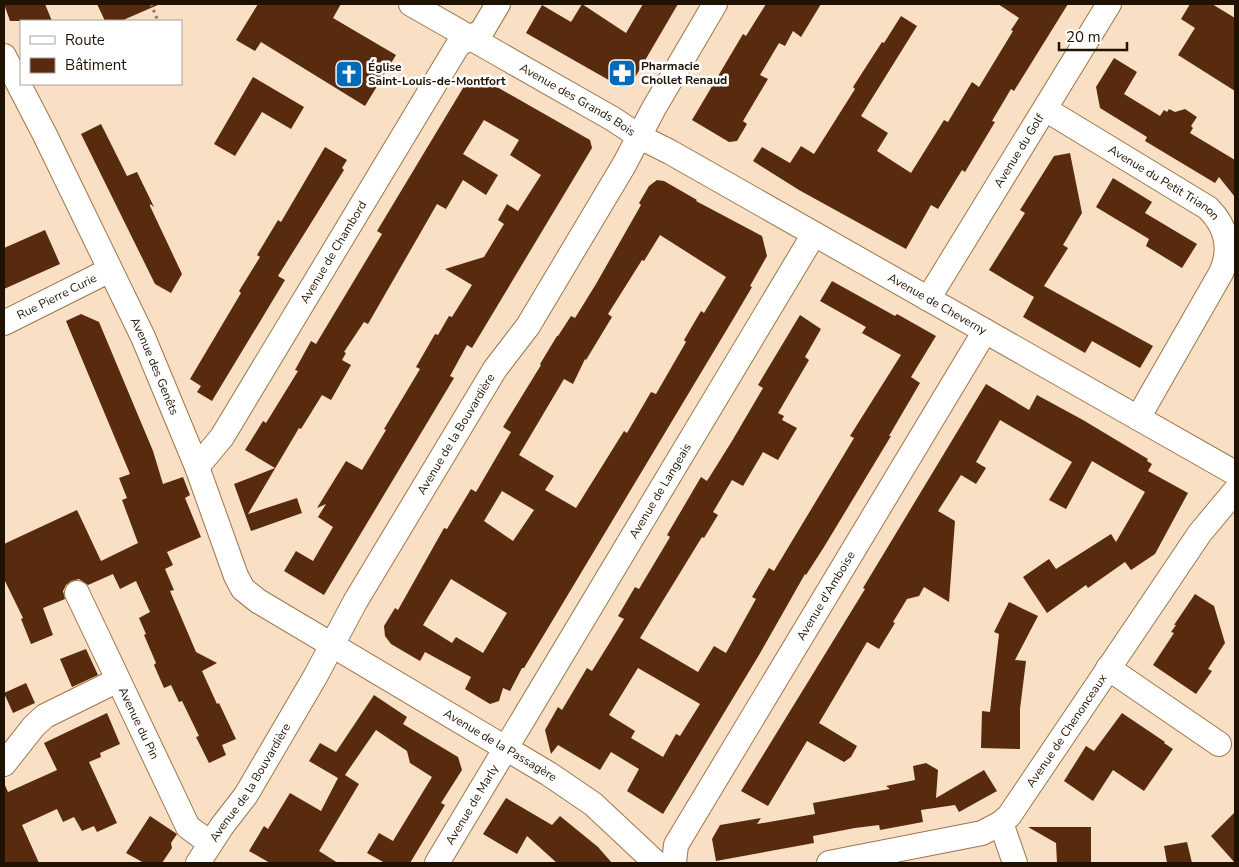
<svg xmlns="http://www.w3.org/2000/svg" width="1239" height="867" font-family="'Nunito Sans',sans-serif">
	<rect width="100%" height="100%" fill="#f9dfc3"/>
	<path fill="#582b0f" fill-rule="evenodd" d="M4 4H45L52 21H10Z
		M97 4H160L121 21H105Z
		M258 4H341L333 18 396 55 365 106 261 42 255 51 236 40Z
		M582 4 626 33 643 4H678L630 86 621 87 526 33 542 5 571 22Z
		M766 4H821L801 37 793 31 785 46 779 43 760 75 768 79 743 121 747 124 737 141 729 142 692 120 743 34 746 36Z
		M998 4H1068L1014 91 1011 89 992 121 995 122 965 172 962 170 938 209 931 205 906 249 799 190 753 161 762 147 790 163 801 146 814 154 855 89 853 87 882 42 884 43 901 16 917 26 861 116 888 133 877 151 911 173 944 120 948 122 972 82 979 87 1013 31 1011 30 1019 18Z
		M1190 4H1212L1235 18V91L1178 55 1195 28 1181 19Z
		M1114 58 1137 72 1124 94 1160 116 1164 110 1167 112 1169 109 1175 112 1185 109 1197 117 1191 126 1193 128 1190 133 1235 160V197L1219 177 1215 183 1145 141 1147 137 1100 108 1096 87Z
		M253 77 304 107 291 129 262 112 235 156 214 144Z
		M483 79 590 140 592 148 472 348 467 345 450 376 454 378 324 595 284 571 296 551 313 561 333 527 318 517 326 504 317 508 346 461 362 470 386 430 384 429 420 369 416 367 435 334 438 335 449 316 452 317 472 285 445 269 484 257 504 224 498 220 507 204 518 211 541 175 510 155 519 140 484 120 463 154 498 175 486 195 463 180 446 209 437 204 368 324 364 322 344 352 346 353 342 360 351 365 331 400 322 395 301 429 299 428 248 514 297 498 302 513 251 531 234 484 275 468 245 450 263 421 266 423 298 371 295 370 311 341 316 344 382 234 377 231 466 83Z
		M101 124 127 176 137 172 154 207 150 204V206L182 274 171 293 155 284 81 134Z
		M325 147 347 160 342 168 344 170 278 276 285 280 212 401 197 392 201 386 190 379 241 293 239 291 260 257 257 255 278 220 281 222Z
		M1070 153 1082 213 1063 245 1068 248 1044 286 1153 346 1140 368 1092 341 1085 353 1023 317 1034 297 989 270 1025 213 1020 210 1054 156Z
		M1113 178 1152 202 1145 213 1197 244 1182 268 1146 246 1149 239 1096 207Z
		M657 180 664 181 697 200 696 201 762 236 767 256 750 286 752 287 735 316 524 668H522L510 691 503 688 499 701 490 704 465 689 471 677 425 652 420 661 391 644 385 636 384 626 395 608 398 610 444 528 447 529 471 489 476 492 511 432 503 427 541 365 540 364 557 336H558L571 316 575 318 596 284 641 205 639 203 649 186ZM660 235 726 277 704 313 701 311 684 340 686 342 656 394 651 392 627 433 624 431 576 508 545 490 554 476 519 455 564 379 573 384 585 359 586 360 612 317 608 314 642 260 644 261ZM502 491 534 510 513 541 484 521ZM451 579 507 613 483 653 456 637 452 643 423 625Z
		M45 230 60 264 4 289V248Z
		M832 281 895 316 897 314 936 336 911 377 920 383 889 436H891L824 547 806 575 805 574 759 655 663 814 627 791 639 769 611 752 600 770 558 745 551 754 545 730 558 707 562 710 587 668 592 671 610 642 624 619 618 616 635 587 639 589 670 537 667 535 701 477 707 481 732 441 763 388 758 385 800 315 821 329 805 357 809 360 778 413 784 416 782 420 797 428 778 460 763 452 743 486 732 480 713 512 718 515 704 538 702 537 640 638 698 672 714 646 726 653 756 599 752 597 769 568 774 571 854 438 850 436 901 355 862 333 866 327 820 301ZM638 668 700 704 680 736 676 734 663 757 631 738 635 731 609 715Z
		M81 314 99 322 153 451 163 484 183 477 190 495 185 498 201 537 167 552 173 565 165 569 174 590 170 591 196 652 217 663 202 671 217 704 219 703 236 739 222 745 226 755 209 763 196 737 199 736 182 701 179 702 171 685 164 688 154 665 156 663 144 635 146 634 139 618 150 612 136 581 120 589 113 574 88 585 79 579 71 581 66 585 63 591 65 599 43 608 53 635 31 644 21 619 23 618 4 579V544L77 510 101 561 138 543 122 500 127 498 119 478 130 474 66 321Z
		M986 384 1029 410 1037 395 1083 420 1148 459 1147 461 1152 464 1148 471 1188 493 1155 554 1131 570 1125 562 1088 588 1086 585 1047 613 1023 577 1049 559 1056 569 1111 534 1116 542 1145 492 1092 461 1066 509 1049 500 1072 462 1000 420 976 462 986 468 976 484 961 475 938 511 955 521 949 602 924 587 919 596 907 599 893 622 895 623 879 649 867 642 819 723 857 746 851 757 844 762 807 741 768 806 741 791 865 589 863 588Z
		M1195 594 1214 606 1225 643 1208 669 1212 671 1196 694 1153 665 1174 633 1171 632 1176 625H1174Z
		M1009 602 1038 616 1015 660 1026 661 1020 709V749L981 748 982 711 990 712 999 634 994 632Z
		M86 649 98 675 72 687 60 659Z
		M26 683 35 703 13 713 4 693Z
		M374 695 407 717 403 724 458 757 462 770 441 803 445 805 410 863H385L367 853 379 833 393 841 432 777 410 763 407 751 376 730 345 775 359 784 319 851 338 863H270L249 851 264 826 268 829 290 793 321 811 338 778 309 761 320 743 336 752Z
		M107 713 120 744 100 753 101 757 89 762 117 823 97 832 94 826 82 831 74 817 63 822 57 809 22 825 39 863H4V783L8 792 57 770 44 743Z
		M1122 713 1165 742 1164 743 1173 749 1144 791 1113 770 1093 801 1064 781 1086 746 1094 751Z
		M926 763 938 770 936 798 984 770 997 791 959 812 955 805 921 810 923 822 880 830 879 825 855 828 813 836 814 843 716 861 712 839 720 825 761 818 757 824 815 814 813 803 890 789 886 786 915 780 913 766Z
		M506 798 552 825 560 816 598 847 612 863H557L527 836 517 854 483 834Z
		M1235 812V863L1211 836Z
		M150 816 177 834 171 843 172 848 162 863H144L126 853Z
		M1028 827H1091V863H1057L1056 843Z
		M1187 842 1192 863H1167L1164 846Z"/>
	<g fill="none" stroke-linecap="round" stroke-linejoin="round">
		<g stroke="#9d764a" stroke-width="26">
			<g id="minor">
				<path id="s1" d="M411 4 613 119 640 137 670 152 1235 473"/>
				<path id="s2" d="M4 56 45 135 143 337 197 467 236 576 243 589 258 601 549 774 593 804 656 863"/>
				<path id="s3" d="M1045 109 1208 208C1227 227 1232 249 1221 273L1138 418"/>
				<path id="s4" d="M928 299 1109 4"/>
				<path id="s5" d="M4 323 110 270"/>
				<path id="s6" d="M197 467 222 437 458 45 482 31 498 4"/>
				<path id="s7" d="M77 593 188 827 210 843"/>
				<path d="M1108 668 1219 744"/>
				<path d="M4 764 34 726 45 716 118 680"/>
				<path d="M1001 823 1015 863"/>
				<path id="s8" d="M198 863 222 826 246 795 315 677 355 602 495 369 528 326 624 165 654 108 715 4"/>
				<path id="s9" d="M437 863 814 234"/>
				<path id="s10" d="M674 863 676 845 985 331"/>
				<path id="s11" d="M829 863 982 833 1001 823 1009 816 1200 533 1235 491"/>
			</g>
		</g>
		<path stroke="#8c7862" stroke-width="3" stroke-dasharray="2.5 4" stroke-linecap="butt" d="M151 4 158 21"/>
		<use href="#minor" stroke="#fff" stroke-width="24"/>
	</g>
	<defs>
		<g id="pharmacy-square" transform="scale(1.4375)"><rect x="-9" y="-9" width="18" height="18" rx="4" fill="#016bb7" stroke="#fff"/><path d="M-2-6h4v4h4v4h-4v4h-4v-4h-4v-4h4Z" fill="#fff"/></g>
		<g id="church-square" transform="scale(1.4375)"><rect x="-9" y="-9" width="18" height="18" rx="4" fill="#016bb7" stroke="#fff"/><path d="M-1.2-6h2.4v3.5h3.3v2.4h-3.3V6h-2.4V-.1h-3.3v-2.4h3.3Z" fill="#fff"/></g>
	</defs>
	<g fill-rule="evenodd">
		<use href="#pharmacy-square" x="622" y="73"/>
		<use href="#church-square" x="349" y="74"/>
	</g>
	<g text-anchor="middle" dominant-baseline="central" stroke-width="5" stroke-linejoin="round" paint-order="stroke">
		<g font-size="12" font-weight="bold" fill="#201202" stroke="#fff" text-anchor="start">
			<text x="641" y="66">Pharmacie<tspan x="641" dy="14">Chollet Renaud</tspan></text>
			<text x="368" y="67">Église<tspan x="368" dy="14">Saint-Louis-de-Montfort</tspan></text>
		</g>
		<g font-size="12" fill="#201202" stroke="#fff">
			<text stroke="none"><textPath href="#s1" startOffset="192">Avenue des Grands Bois</textPath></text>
			<text stroke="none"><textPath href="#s4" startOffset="174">Avenue du Golf</textPath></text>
			<text stroke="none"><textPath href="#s3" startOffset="140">Avenue du Petit Trianon</textPath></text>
			<text stroke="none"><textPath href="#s6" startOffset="255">Avenue de Chambord</textPath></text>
			<text stroke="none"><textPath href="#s5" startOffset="59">Rue Pierre Curie</textPath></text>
			<text stroke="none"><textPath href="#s1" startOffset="606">Avenue de Cheverny</textPath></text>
			<text stroke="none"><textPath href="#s2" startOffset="345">Avenue des Genêts</textPath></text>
			<text stroke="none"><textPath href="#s8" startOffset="501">Avenue de la Bouvardière</textPath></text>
			<text stroke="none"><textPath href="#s9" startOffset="434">Avenue de Langeais</textPath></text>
			<text stroke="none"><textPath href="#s10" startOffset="309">Avenue d'Amboise</textPath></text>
			<text stroke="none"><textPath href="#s7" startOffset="144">Avenue du Pin</textPath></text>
			<text stroke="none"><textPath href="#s11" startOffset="291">Avenue de Chenonceaux</textPath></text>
			<text stroke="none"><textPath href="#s2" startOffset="886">Avenue de la Passagère</textPath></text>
			<text stroke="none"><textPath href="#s8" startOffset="96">Avenue de la Bouvardière</textPath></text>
			<text stroke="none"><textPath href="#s9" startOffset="68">Avenue de Marly</textPath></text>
		</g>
	</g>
	<rect width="1239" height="867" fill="none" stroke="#201202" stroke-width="10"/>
	<rect x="20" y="20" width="162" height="65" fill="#ffffff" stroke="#a6a09a"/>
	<rect x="30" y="36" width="25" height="8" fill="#ffffff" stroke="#a6a09a"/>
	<text x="65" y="45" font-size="15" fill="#201202">Route</text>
	<rect x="30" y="58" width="25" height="15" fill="#582b0f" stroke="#a6a09a"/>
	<text x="65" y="70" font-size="15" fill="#201202">Bâtiment</text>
	<path d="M1059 42v8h68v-8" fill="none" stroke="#201202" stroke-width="2.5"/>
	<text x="1066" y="42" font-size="15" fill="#201202" stroke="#ffffff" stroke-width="4" paint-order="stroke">20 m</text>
</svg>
